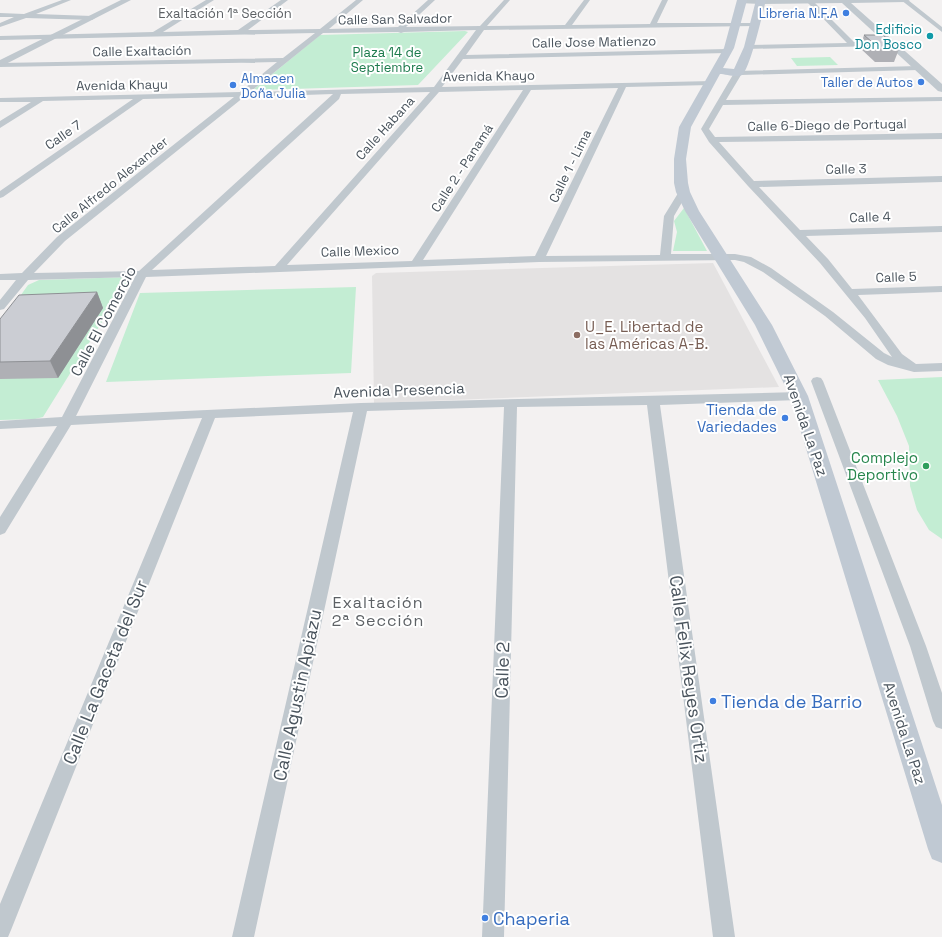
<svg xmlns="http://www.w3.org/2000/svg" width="942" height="937" font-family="'Space Grotesk',sans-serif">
	<rect width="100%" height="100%" fill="#f3f1f1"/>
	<path fill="#e4e2e2" d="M713 263 779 387 374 403 372 276 376 273Z"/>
	<path fill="#c3edd3" d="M465 31 468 32 418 85 259 90 254 89 320 35Z
		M830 57 838 65 797 66 791 58Z
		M684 208 707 251H673L677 232 674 221Z
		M130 277 43 417 35 419 0 420V335L11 309 28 285 39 280Z
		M356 287 351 373 106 382 140 293Z
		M942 377V539L929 530 917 510 910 486 909 446 897 416 878 380Z"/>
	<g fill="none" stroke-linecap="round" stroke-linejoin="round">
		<path fill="#c0c8ce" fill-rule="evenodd" d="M62 0H71L36 14 92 16 95 18 92 20 26 18 0 27V23L14 17H0V13L24 14Z
			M206 0H214L163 32 238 30 281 0H288L248 30 320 29 356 0H363L329 29 398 27 428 0H435L406 27 480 26 504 0H510L487 26 565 25 584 0H590L572 25 650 24 662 0H668L657 23H756V25L754 26 484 30 466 55 727 49 731 51 727 53 463 59 442 87 713 81 714 83 710 85 626 87 546 256 660 255 664 216 680 190H686L688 192 674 216 671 254H735L751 257 771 268 833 312 884 353 892 357 865 318 820 263 748 186 709 142 701 129 734 73 738 71 918 66 922 68 918 70 741 75 726 100 942 97V101L723 105 709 129 715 137 942 133V139L719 142 754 181 942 176V182L759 187 800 230 942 226V232L806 236 828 259 852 289 942 286V292L858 295 902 354 916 364 942 363V371L914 372 888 365 876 359 825 316 763 272 744 262 735 260 539 262 146 277 76 416 361 403 799 392 804 393 805 396 804 399 799 400 660 405 735 937H713L647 405 517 407 504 937H482L504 407 367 411 254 937H232L353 412 215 418 11 930 8 937H0V904L202 418 71 425 5 533 0 535V517L57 426 0 429V421L62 417 135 277 28 280 4 309 0 310V300L16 280H0V274L22 273 57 237 234 97 143 99 3 197 0 198V191L133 99 43 101 0 128V121L31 102H0V98L240 92 277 62 0 67V63L283 58 315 33 0 40V36L153 32ZM476 30 434 87 250 92 323 33 398 32 401 33 404 32ZM618 88 535 256 423 260 531 90ZM523 90 412 261 287 265 439 92ZM430 92 275 266 152 270 339 99 341 94ZM333 94 139 271 34 273 65 241 244 97Z
			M806 0H812L854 42H879L883 44 879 46 746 49 745 47 749 45 847 43 807 2Z
			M901 0H908L942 27V32Z
			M817 377 821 378 823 381 926 646 942 693V729L936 727 933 721 910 646 811 381 813 378Z"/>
		<path fill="#c0c8ce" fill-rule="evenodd" d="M121 0H131L0 67V60Z
			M739 0H910L906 2 851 3 942 84V92L938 91 842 3 760 4 739 3Z"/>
		<path fill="#c0c9d3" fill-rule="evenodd" d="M737 0H747L734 48 723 68 734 69 744 47 756 0H766C763 12 750 69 742 75 737 78 725 74 720 74L691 127 686 159 688 183 690 192 699 211 772 325 808 396 942 805V863L932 859 928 849 790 396 755 325 685 211 676 192 674 183V159L679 127 724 48Z"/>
	</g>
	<path fill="#afb0b5" d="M864 35 899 49 894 62H875L860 48Z
		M97 292 103 308 58 378 0 379V319Z"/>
	<path fill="#8e9094" d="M97 292 103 308 58 378 50 361Z"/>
	<path fill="#cbcdd3" stroke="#8e9094" d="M864 35H883L899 49H880Z
		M97 292 50 361 0 362V319L19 295Z"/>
	<g fill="#3f7fe0" stroke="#fff" stroke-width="1.5">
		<circle cx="846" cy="13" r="4"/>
		<circle cx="921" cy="82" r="4"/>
		<circle cx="233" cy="85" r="4"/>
		<circle cx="785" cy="418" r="4"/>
		<circle cx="713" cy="701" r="4"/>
		<circle cx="485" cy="918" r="4"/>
	</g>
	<circle fill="#0f9aa8" stroke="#fff" stroke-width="1.5" cx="930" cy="36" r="4"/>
	<circle fill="#8d6e63" stroke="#fff" stroke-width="1.5" cx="577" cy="335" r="4"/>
	<circle fill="#2e9e5b" stroke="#fff" stroke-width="1.5" cx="926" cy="466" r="4"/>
	<g text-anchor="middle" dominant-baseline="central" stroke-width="4" stroke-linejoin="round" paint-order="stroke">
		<g font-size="13" fill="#5d6165" stroke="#fff">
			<text x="225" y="13">Exaltación 1ª Sección</text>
		</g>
		<g font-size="13" fill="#366cbe" stroke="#fff" text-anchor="end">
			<text x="838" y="13">Libreria N.F.A</text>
			<text x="241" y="78" text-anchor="start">Almacen<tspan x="241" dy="15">Doña Julia</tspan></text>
			<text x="913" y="82">Taller de Autos</text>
		</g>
		<g font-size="13" fill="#4a545d" stroke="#fff">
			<text transform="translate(395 19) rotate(-1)">Calle San Salvador</text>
			<text transform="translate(594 42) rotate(-1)">Calle Jose Matienzo</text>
			<text transform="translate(142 51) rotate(-1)">Calle Exaltación</text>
			<text transform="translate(489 76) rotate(-1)">Avenida Khayo</text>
			<text transform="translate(122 85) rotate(-1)">Avenida Khayu</text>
			<text transform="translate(827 125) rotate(-1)">Calle 6-Diego de Portugal</text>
			<text transform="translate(385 128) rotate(-48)">Calle Habana</text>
			<text transform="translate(63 135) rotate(-35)">Calle 7</text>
			<text transform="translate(570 166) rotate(-64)">Calle 1 - Lima</text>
			<text transform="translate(462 168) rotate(-57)">Calle 2 - Panamá</text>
			<text transform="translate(846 169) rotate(-1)">Calle 3</text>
			<text transform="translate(110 185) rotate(-39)">Calle Alfredo Alexander</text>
			<text transform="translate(870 217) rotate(-2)">Calle 4</text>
			<text transform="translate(360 251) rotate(-2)">Calle Mexico</text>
			<text transform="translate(896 277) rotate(-2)">Calle 5</text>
		</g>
		<g font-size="13" fill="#0d838f" stroke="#fff" text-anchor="end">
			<text x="922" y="29">Edificio<tspan x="922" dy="15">Don Bosco</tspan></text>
		</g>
		<g font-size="13" fill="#1d7b4d" stroke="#fff">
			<text x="387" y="52">Plaza 14 de<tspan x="387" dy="15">Septiembre</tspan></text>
		</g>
		<g font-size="15" fill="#4a545d" stroke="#fff">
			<text transform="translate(103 321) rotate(-62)">Calle El Comercio</text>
			<text transform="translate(399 390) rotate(-2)">Avenida Presencia</text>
			<text transform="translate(806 425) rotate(71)">Avenida La Paz</text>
			<text transform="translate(905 733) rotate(72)">Avenida La Paz</text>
		</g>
		<g font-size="15" fill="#785e54" stroke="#fff" text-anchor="start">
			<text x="585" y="326">U_E. Libertad de<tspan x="585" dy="17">las Américas A-B.</tspan></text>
		</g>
		<g font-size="15" fill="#366cbe" stroke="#fff" text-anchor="end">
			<text x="777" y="409">Tienda de<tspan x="777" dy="17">Variedades</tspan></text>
		</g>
		<g font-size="15" fill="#27864d" stroke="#fff" text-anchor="end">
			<text x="918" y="457">Complejo<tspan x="918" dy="17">Deportivo</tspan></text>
		</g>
		<g font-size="16" letter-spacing="1" fill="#5d6165" stroke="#fff">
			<text x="378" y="602">Exaltación<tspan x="378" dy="18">2ª Sección</tspan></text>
		</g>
		<g font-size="18" fill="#4a545d" stroke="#fff">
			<text transform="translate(689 669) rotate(82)">Calle Felix Reyes Ortiz</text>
			<text transform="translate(502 670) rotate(-88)">Calle 2</text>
			<text transform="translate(105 672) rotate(-68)">Calle La Gaceta del Sur</text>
			<text transform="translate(297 695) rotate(-78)">Calle Agustin Apiazu</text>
		</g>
		<g font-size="18" fill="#366cbe" stroke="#fff" text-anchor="start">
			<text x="721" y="701">Tienda de Barrio</text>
			<text x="493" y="918">Chaperia</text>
		</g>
	</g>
</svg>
